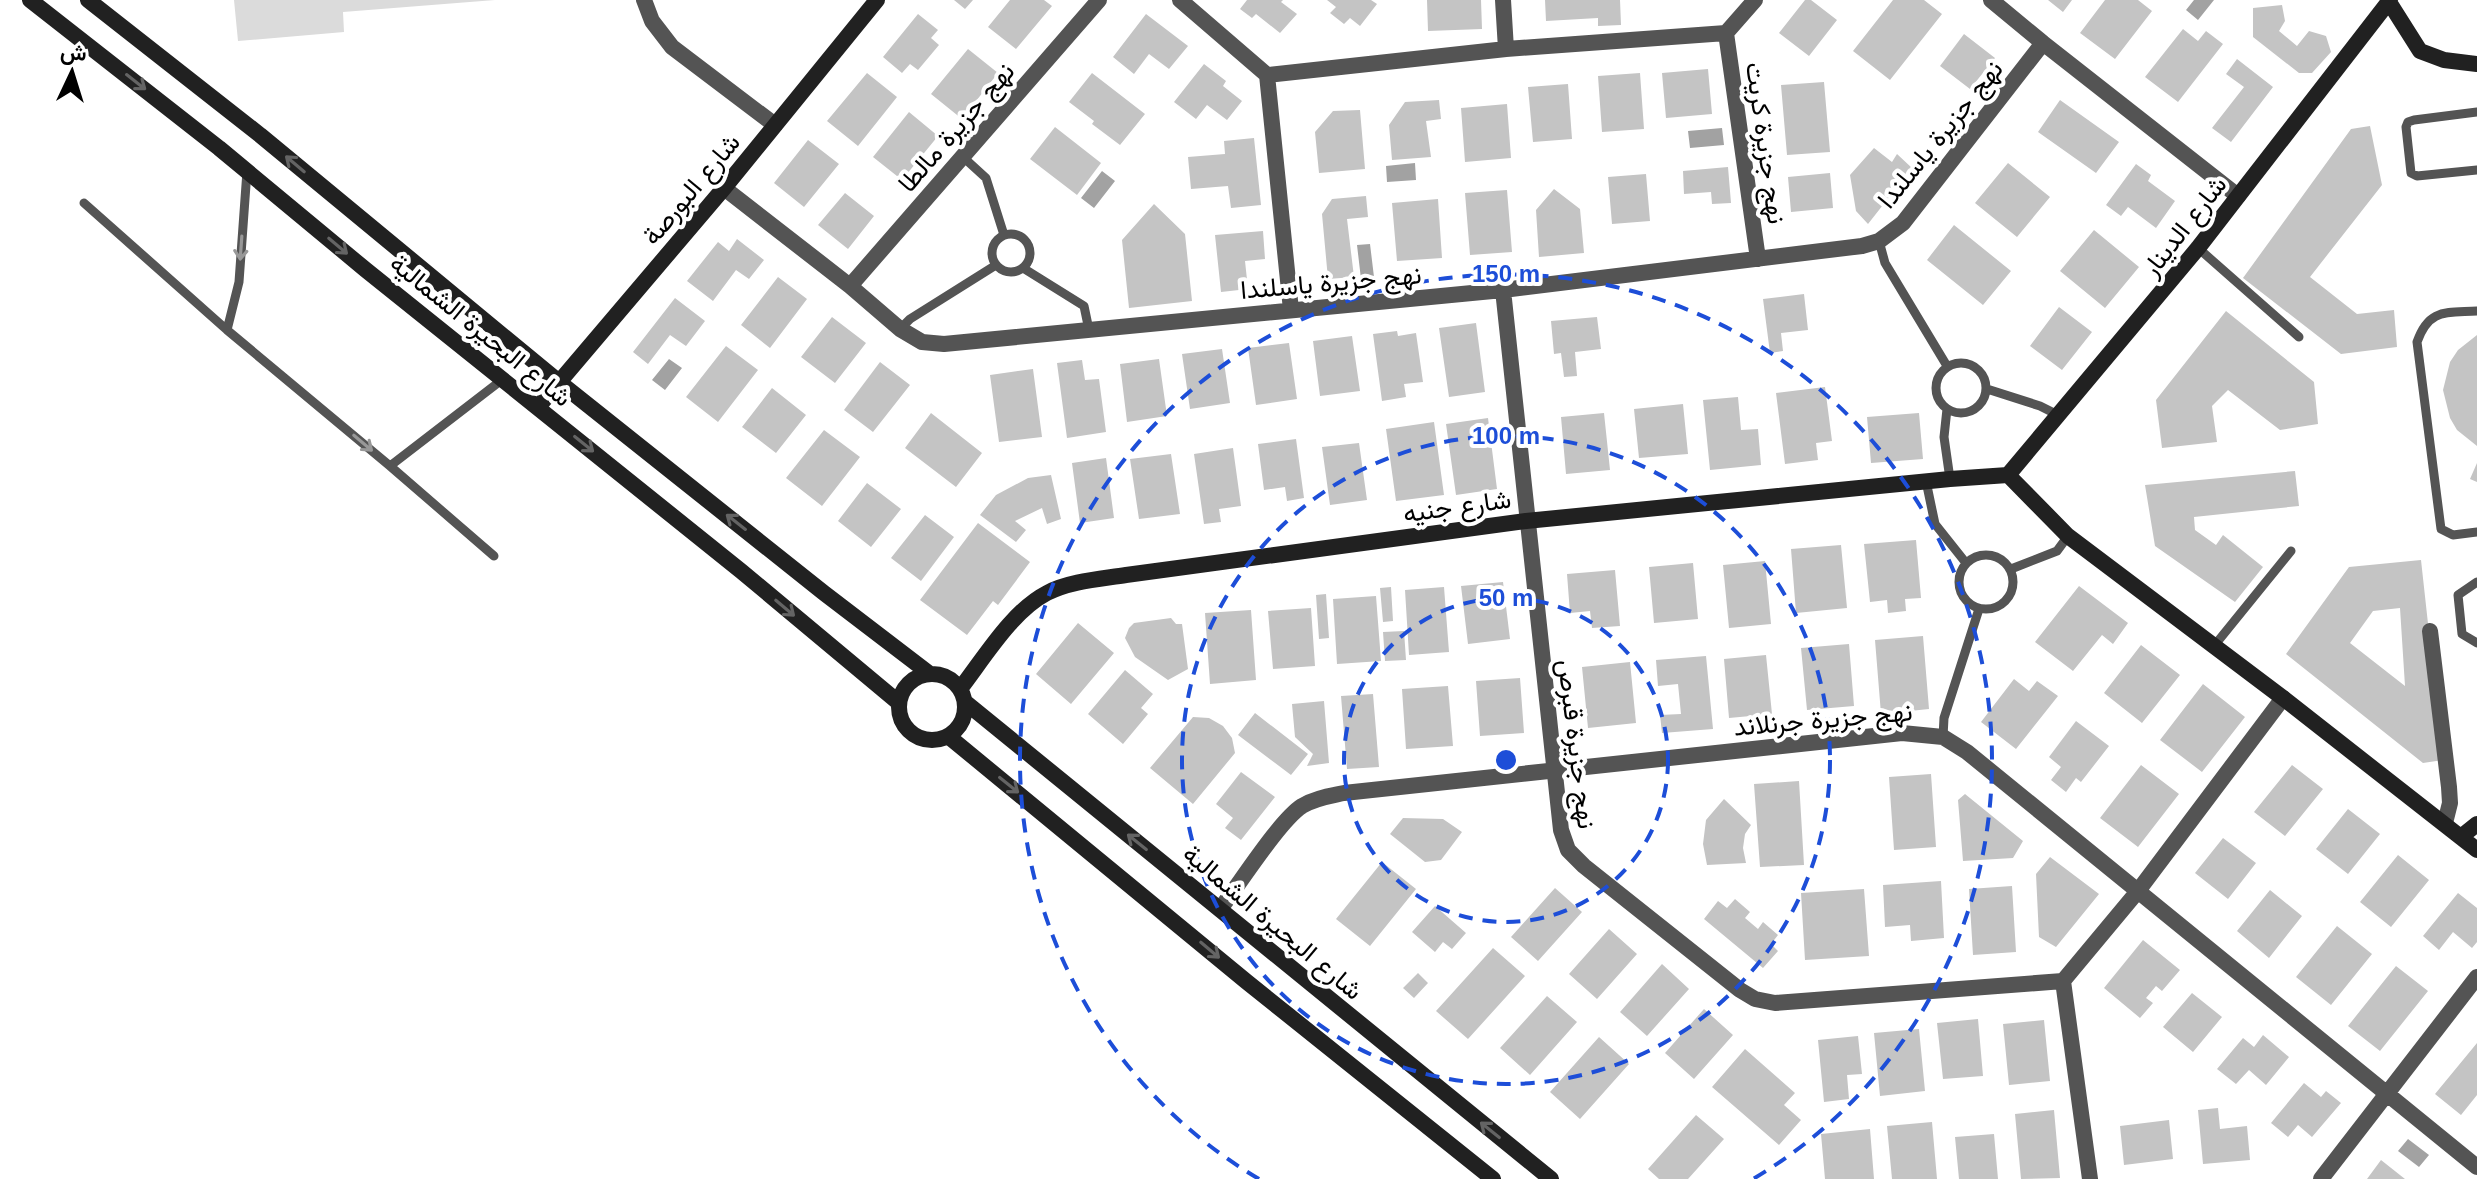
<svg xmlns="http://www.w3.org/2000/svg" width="2477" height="1179" font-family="Arial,Vazirmatn,sans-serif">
	<rect width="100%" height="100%" fill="#fff"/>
	<path fill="#dbdbdb" d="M234 0H495L343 12 344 32 238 41Z"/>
	<path fill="#a2a2a2" d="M2194 0H2214L2198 20 2186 10Z
		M1722 128 1724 145 1690 148 1688 131Z
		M1415 163 1416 180 1387 182 1386 166Z
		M1102 171 1115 181 1094 208 1081 198Z
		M1370 244 1374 277 1361 279 1357 245Z
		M669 359 682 368 665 390 652 380Z
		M2408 1139 2429 1155 2419 1167 2398 1151Z"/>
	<path fill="#c4c4c4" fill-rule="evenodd" d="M954 0H973L965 9Z
		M1010 0H1044L1052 6 1016 49 988 27Z
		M1247 0H1283L1281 2 1297 14 1280 33 1256 14 1252 18 1240 9Z
		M1327 0H1371L1377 4 1360 26 1350 18 1344 24 1330 13 1336 7Z
		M1427 0H1481L1482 29 1428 31Z
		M1545 0H1620L1621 25 1598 26V18L1546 21Z
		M1805 0H1811L1837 20 1809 56 1779 33Z
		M1893 0H1924L1942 14 1890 80 1853 51Z
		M2048 0H2072L2063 12Z
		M2105 0H2138L2152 11 2115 59 2080 33Z
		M2282 5 2285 21 2279 31 2297 46 2309 31 2326 36 2331 52 2312 73H2299L2253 37V8Z
		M918 14 938 30 931 38 939 45 918 70 910 64 902 73 883 57Z
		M1146 14 1188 46 1169 69 1149 54 1134 74 1113 57Z
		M2183 29 2198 41 2206 31 2223 44 2178 102 2145 77Z
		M1964 34 1995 58 1970 89 1940 66Z
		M968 49 998 73 962 119 931 94Z
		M2237 59 2273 87 2231 142 2212 128 2244 87 2226 74Z
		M1204 64 1226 81 1223 86 1242 101 1227 120 1207 105 1196 119 1174 102Z
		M1708 69 1712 114 1666 118 1662 73Z
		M867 73 897 97 858 146 827 121Z
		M1092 73 1145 114 1120 145 1092 124 1094 121 1069 102Z
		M1640 73 1644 129 1602 132 1598 76Z
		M1824 82 1830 152 1787 155 1781 85Z
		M1568 84 1572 139 1533 142 1528 87Z
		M1439 100 1441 119 1426 121 1431 157 1392 160 1389 125 1405 102Z
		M2060 100 2119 142 2096 173 2038 132Z
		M1507 104 1511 158 1465 162 1461 108Z
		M1360 110 1365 169 1319 173 1315 132 1333 111Z
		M909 112 938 136 902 180 873 157Z
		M2370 126 2382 185 2310 277 2357 314 2394 310 2397 347 2341 354 2243 278 2351 129Z
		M1055 127 1101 163 1077 195 1030 159Z
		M1254 138 1261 205 1231 208 1228 186 1191 189 1188 157 1225 154 1224 141Z
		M808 140 839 164 804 207 774 183Z
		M1874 148 1892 162 1897 154 1912 168 1868 224 1856 211 1850 175Z
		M2008 163 2050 197 2017 237 1975 203Z
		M2136 164 2151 175 2148 181 2175 201 2156 228 2128 207 2121 216 2106 205Z
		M1728 167 1731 203 1712 204 1711 192 1684 194 1683 171Z
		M1830 173 1833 208 1791 212 1788 177Z
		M1646 174 1650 221 1612 224 1608 177Z
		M1554 189 1580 209 1584 253 1539 257 1536 210Z
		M1507 190 1512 252 1470 255 1465 193Z
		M845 193 874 216 848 249 818 225Z
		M1366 196 1368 217 1347 219 1354 277 1328 279 1322 214 1332 199Z
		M1438 199 1442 258 1397 261 1392 203Z
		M1154 204 1185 234 1192 301 1129 308 1122 240Z
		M1954 225 2011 271 1983 305 1927 260Z
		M2094 230 2139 267 2105 308 2060 271Z
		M1263 231 1265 259 1245 261 1248 289 1221 292 1215 235Z
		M737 239 764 260 749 279 736 270 713 301 687 281 718 242 729 251Z
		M778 277 807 299 770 348 741 325Z
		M1804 294 1808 330 1781 333 1783 351 1770 353 1763 299Z
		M675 298 705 321 686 346 670 335 648 364 633 352Z
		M2059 307 2092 332 2062 370 2030 346Z
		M2226 311 2314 382 2318 424 2280 430 2228 390 2212 406 2217 442 2162 448 2156 400Z
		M832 317 866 343 835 383 801 357Z
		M1597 317 1601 349 1575 352 1577 376 1564 377 1561 353 1554 354 1551 321Z
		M1476 323 1485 392 1449 397 1439 328Z
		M1397 331 1398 336 1416 333 1423 382 1404 384 1406 397 1382 401 1373 334Z
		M2477 335V446L2457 430 2450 418 2443 390 2450 362 2458 350Z
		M1352 336 1360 391 1320 396 1313 341Z
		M1289 343 1297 399 1256 405 1248 348Z
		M726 346 758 370 718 422 686 397Z
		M1222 349 1230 403 1190 409 1182 354Z
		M1159 359 1167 416 1127 422 1120 364Z
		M1082 360 1085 380 1099 379 1106 432 1067 438 1057 363Z
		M880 362 910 385 873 432 844 410Z
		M1033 369 1042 437 999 442 990 375Z
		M1825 387 1832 441 1816 443 1818 460 1785 464 1776 393Z
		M772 388 806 415 776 453 742 427Z
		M1738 397 1741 430 1758 429 1761 465 1710 470 1703 400Z
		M1683 404 1688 454 1639 458 1634 409Z
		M931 413 982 453 956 487 905 448Z
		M1604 413 1610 470 1566 474 1561 417Z
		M1919 413 1923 459 1871 463 1867 417Z
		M1488 418 1497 489 1456 495 1446 424Z
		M1434 422 1444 495 1396 501 1386 429Z
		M824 430 860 457 822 506 786 478Z
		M1296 439 1304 498 1287 501 1285 487 1264 490 1258 444Z
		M1359 443 1367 500 1330 505 1322 447Z
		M1233 448 1241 506 1219 509 1221 522 1204 524 1194 454Z
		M1171 454 1180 514 1139 519 1130 459Z
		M1106 458 1114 518 1080 523 1072 463Z
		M2477 463V482L2470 479Z
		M2295 471 2299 506 2194 517 2195 530 2216 545 2223 535 2263 567 2235 602 2155 546 2145 485Z
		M1051 475 1061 519 1047 524 1042 508 1015 521 1026 530 1016 542 980 515 996 495 1028 478Z
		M867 483 901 509 871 547 838 521Z
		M925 515 954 537 921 581 891 558Z
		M978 523 1030 562 998 605 993 601 967 635 920 600Z
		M1916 540 1921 598 1905 599 1906 611 1888 613 1887 600 1870 602 1864 544Z
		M1841 545 1847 608 1796 613 1791 549Z
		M2421 560 2443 760 2423 763 2286 654 2349 567ZM2400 608 2405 686 2350 643 2373 611Z
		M1765 561 1771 624 1729 628 1723 565Z
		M1693 563 1698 619 1654 623 1649 567Z
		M1615 570 1620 626 1592 628 1590 611 1570 613 1567 574Z
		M1503 582 1510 639 1468 644 1461 586Z
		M2079 586 2128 623 2113 644 2102 635 2073 671 2035 642Z
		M1391 587 1393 621 1383 622 1380 588Z
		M1444 587 1449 652 1409 655 1405 590Z
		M1326 594 1329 638 1319 639 1316 595Z
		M1376 596 1381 661 1337 664 1333 599Z
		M1311 608 1315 666 1273 669 1268 611Z
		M1251 610 1256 680 1210 684 1205 613Z
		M1171 618 1176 624H1182L1188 669 1168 680 1135 657 1125 638 1129 628 1134 623Z
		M1078 623 1114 653 1071 704 1036 674Z
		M1404 631 1406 660 1385 661 1383 632Z
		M1923 636 1929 709 1881 714 1875 640Z
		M1849 644 1854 706 1807 710 1801 648Z
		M2141 645 2180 675 2142 723 2104 693Z
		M1766 655 1772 714 1729 718 1724 659Z
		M1706 656 1713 729 1662 733 1660 715 1681 714 1678 684 1658 686 1656 660Z
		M1630 662 1636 723 1588 728 1582 667Z
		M1125 670 1153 694 1141 708 1148 714 1123 744 1088 714Z
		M1520 678 1524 733 1480 736 1476 681Z
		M2014 679 2029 691 2037 681 2058 696 2016 749 1981 722Z
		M2203 684 2245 717 2202 772 2160 740Z
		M1448 686 1453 746 1406 749 1402 689Z
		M1373 694 1379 767 1347 769 1341 696Z
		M1324 701 1329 763 1307 766 1313 754 1295 737 1292 704Z
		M1255 713 1308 754 1291 775 1238 735Z
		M1193 717 1209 718 1223 726 1232 738 1235 753 1193 804 1150 768Z
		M2076 721 2109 746 2081 782 2076 778 2066 792 2051 780 2061 767 2049 757Z
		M2141 765 2179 794 2138 847 2100 818Z
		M2292 765 2323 789 2285 836 2254 812Z
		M1241 772 1275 797 1241 840 1225 828 1233 818 1216 804Z
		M1931 774 1936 847 1894 850 1889 777Z
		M1799 781 1804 865 1760 867 1754 784Z
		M1965 794 2023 841 2013 858 1963 861 1958 800Z
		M1724 799 1751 825 1745 834 1743 848 1746 863 1707 865 1703 844 1706 820Z
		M2348 809 2380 834 2348 874 2316 849Z
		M1403 818 1443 819 1462 832 1441 860 1425 862 1390 834Z
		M2223 838 2256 863 2228 899 2195 873Z
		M2398 855 2429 880 2391 927 2360 902Z
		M2050 857 2099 894 2056 947 2039 937 2036 874Z
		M1382 862 1416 889 1370 946 1336 919Z
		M1941 881 1944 938 1911 941 1910 925 1885 927 1883 885Z
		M2012 886 2016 952 1973 955 1969 889Z
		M1555 888 1582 912 1538 961 1511 937Z
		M1864 889 1869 956 1805 960 1801 893Z
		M2270 890 2302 916 2269 958 2237 931Z
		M2458 893 2477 908V942L2472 948 2453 932 2439 950 2423 936Z
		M1735 899 1750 912 1745 918 1758 929 1763 922 1778 935 1771 944 1778 951 1763 968 1704 919 1718 901 1727 908Z
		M1435 906 1466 933 1452 949 1443 942 1435 952 1412 932Z
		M2337 926 2372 954 2331 1005 2296 977Z
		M1609 929 1637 954 1597 999 1569 974Z
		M2143 940 2180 970 2162 991 2156 986 2146 998 2153 1003 2140 1018 2104 988Z
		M1493 948 1525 976 1468 1039 1436 1011Z
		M1662 964 1689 989 1647 1036 1620 1012Z
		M2396 966 2428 991 2380 1051 2348 1026Z
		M1418 973 1428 983 1414 998 1403 988Z
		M2192 993 2222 1017 2193 1052 2163 1027Z
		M1547 996 1577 1022 1530 1075 1500 1048Z
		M1704 1009 1733 1035 1694 1079 1665 1053Z
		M1978 1019 1983 1076 1943 1079 1937 1023Z
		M2044 1020 2050 1081 2009 1085 2003 1024Z
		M1919 1029 1925 1091 1880 1096 1874 1033Z
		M2263 1035 2289 1057 2266 1085 2249 1070 2236 1084 2217 1069 2243 1038 2254 1047Z
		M1858 1036 1862 1074 1847 1075 1849 1099 1824 1102 1818 1040Z
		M1599 1037 1629 1064 1580 1119 1550 1092Z
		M2477 1043V1095L2461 1115 2435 1094Z
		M1745 1049 1795 1093 1784 1105 1801 1120 1779 1145 1712 1087Z
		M2304 1083 2321 1097 2326 1091 2341 1103 2312 1137 2298 1125 2288 1137 2271 1123Z
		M2218 1108 2220 1129 2247 1126 2250 1160 2203 1164 2198 1110Z
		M2054 1110 2060 1178 2021 1179 2015 1114Z
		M1696 1115 1724 1139 1688 1179H1659L1648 1169Z
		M2169 1120 2173 1159 2124 1165 2120 1126Z
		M1932 1122 1937 1179H1892L1887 1126Z
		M1870 1129 1874 1179H1825L1821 1134Z
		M1994 1134 1998 1179H1959L1955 1137Z
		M2381 1160 2405 1179H2367Z"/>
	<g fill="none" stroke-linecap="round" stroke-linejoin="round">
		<path stroke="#545454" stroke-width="9" d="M2477 112 2414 120 2408 122 2406 127 2411 173 2417 176 2477 170
			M963 157 986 178 1004 235
			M247 171 239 282 227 330 390 466 503 379
			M84 203 227 330
			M992 253a19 19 0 1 1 38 0a19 19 0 1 1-38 0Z
			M1879 241 1885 263 1947 366
			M2198 248 2299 337
			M1023 268 1084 306 1089 330
			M2477 311C2446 313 2429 308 2417 342L2441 529 2453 535 2477 532
			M900 329 910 319 996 265
			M1936 388a25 25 0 1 1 50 0a25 25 0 1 1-50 0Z
			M1987 389 2040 406 2058 415
			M1947 409 1944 437 1950 479
			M390 466 494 556
			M1926 481 1935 524 1966 563
			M1959 582a27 27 0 1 1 54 0a27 27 0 1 1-54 0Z
			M2011 569 2057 551 2068 536
			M2477 582 2458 595 2462 634 2477 643
			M2214 646 2291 551
			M1943 737 1944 718 1979 609"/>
		<path stroke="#545454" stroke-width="16" d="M644 0 652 21 672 47 775 125
			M1180 0 1267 75 1506 49 1726 33 1755 0
			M1503 0 1506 49
			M1991 0 2043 43 2238 196
			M1726 33 1758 259
			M1267 75 1291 310
			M724 188 850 286 900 329 922 342 944 344 1503 290 1862 246 1879 241 1903 223 2043 43
			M850 286 1099 0
			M1503 290 1561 830 1568 850 1584 866 1740 990 1755 999 1775 1003 2063 981
			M2430 631 2449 787 2450 803 2445 823
			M1220 909C1239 885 1279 821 1302 806 1315 798 1330 796 1344 793L1902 733 1943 737 1967 752 2477 1167
			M2063 981 2138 891 2283 698
			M2063 981 2090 1179
			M2321 1179 2477 977"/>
		<path stroke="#212121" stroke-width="16" d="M30 0 219 148 366 270 741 571 898 702
			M88 0 260 135 559 382 824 593 930 674
			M2389 2 2420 51 2444 60 2477 64
			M538 407 724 188 877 0
			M2008 475 2198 248 2390 0
			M2008 475 2068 536 2283 698 2477 850
			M899 707a33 33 0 1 1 66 0a33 33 0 1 1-66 0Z
			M960 689C984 658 1012 611 1047 593 1070 581 1101 579 1126 575L1526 521 1950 479 2008 475
			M965 702 1551 1179
			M948 736 1247 982 1493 1179
			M2462 836 2477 824"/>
	</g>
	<defs><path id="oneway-shaft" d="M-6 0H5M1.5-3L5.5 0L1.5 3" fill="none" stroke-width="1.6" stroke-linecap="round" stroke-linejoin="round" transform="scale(2)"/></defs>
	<g stroke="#646464">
		<use href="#oneway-shaft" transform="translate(136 82) rotate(38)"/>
		<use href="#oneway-shaft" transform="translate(295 164) rotate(-140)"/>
		<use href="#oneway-shaft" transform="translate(338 246) rotate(40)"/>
		<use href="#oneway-shaft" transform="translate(584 444) rotate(39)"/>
		<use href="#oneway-shaft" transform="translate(736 522) rotate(-142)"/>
		<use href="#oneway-shaft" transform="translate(785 608) rotate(40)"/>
		<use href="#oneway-shaft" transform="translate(1009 785) rotate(39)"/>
		<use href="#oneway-shaft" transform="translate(1137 842) rotate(-141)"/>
		<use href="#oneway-shaft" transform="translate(1210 950) rotate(40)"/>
		<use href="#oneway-shaft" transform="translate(1490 1130) rotate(-141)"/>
	</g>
	<g stroke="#989898">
		<use href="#oneway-shaft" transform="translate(241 248) rotate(94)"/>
		<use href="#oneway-shaft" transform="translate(363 443) rotate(40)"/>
	</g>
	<g fill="none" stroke="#1d4ed8" stroke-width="4" stroke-dasharray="14 10">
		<circle cx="1506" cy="760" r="162"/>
		<circle cx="1506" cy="760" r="324"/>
		<path d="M1259 1179A486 486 0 1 1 1753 1179"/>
	</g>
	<g text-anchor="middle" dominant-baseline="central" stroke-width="8" stroke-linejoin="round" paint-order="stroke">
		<g font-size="26" fill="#000" stroke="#fff">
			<text transform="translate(956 127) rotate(-49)">نهج جزيرة مالطا</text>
			<text transform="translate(1940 134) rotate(-51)">نهج جزيرة ياسلندا</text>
			<text transform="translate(1766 143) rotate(82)">نهج جزيرة كريت</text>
			<text transform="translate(691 189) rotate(-50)">شارع البورصة</text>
			<text transform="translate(2184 226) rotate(-52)">شارع الدينار</text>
			<text transform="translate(1331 282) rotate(-5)">نهج جزيرة ياسلندا</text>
			<text transform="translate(481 330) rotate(39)">شارع البحيرة الشمالية</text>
			<text transform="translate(1457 506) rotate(-8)">شارع جنيه</text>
			<text transform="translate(1823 719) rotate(-5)">نهج جزيرة جرنلاند</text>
			<text transform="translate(1577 744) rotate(83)">نهج جزيرة قبرص</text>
			<text transform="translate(1273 922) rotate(40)">شارع البحيرة الشمالية</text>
		</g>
	</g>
	<circle cx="1506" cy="760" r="12" fill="#1d4ed8" stroke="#fff" stroke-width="4"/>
	<g font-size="24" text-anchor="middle" font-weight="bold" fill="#1d4ed8" stroke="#fff" stroke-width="8" stroke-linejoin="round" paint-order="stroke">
		<text x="1506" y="282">150 m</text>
		<text x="1506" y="444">100 m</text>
		<text x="1506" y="606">50 m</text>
	</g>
	<g transform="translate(72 72) rotate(4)" stroke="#ffffff" stroke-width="6" paint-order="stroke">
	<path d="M0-6L14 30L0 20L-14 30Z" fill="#000000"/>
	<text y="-12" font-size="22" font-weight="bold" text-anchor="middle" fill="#000000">ش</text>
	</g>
</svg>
